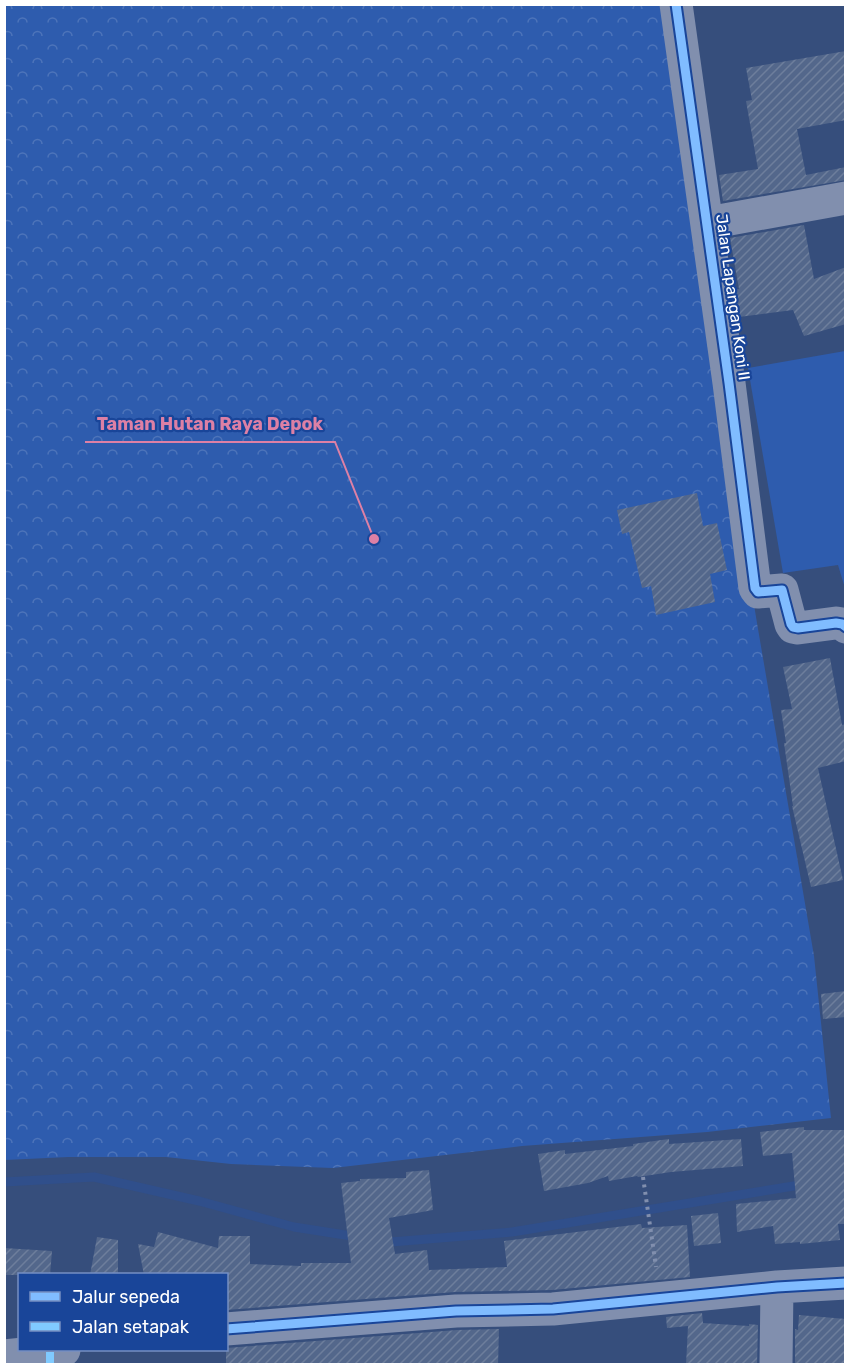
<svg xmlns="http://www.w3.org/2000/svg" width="850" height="1369" font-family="Rubik,sans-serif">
	<defs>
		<pattern id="park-crowns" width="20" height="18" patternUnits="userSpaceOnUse" patternTransform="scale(1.5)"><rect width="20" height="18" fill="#2e5cae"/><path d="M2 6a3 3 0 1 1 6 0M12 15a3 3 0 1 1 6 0" fill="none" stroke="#4d74ba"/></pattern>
		<pattern id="building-hatch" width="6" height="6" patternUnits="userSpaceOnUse" patternTransform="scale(1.5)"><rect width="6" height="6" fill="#53678b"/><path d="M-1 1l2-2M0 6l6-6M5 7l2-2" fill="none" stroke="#6d7e9c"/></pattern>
	</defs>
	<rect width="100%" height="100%" fill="#364e7c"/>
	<path fill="url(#park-crowns)" d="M5 5H664L728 448 758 629 814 956 831 1118 707 1132 522 1146 333 1168 231 1164 166 1157H68L5 1160Z"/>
	<path fill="#2e5cae" d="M845 351H846L845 588 838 565 783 573 748 368Z"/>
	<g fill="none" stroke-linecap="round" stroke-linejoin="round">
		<path stroke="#304f8b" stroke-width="9" d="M4 1182 94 1177 199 1201 294 1227 358 1237
			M383 1241 391 1242 512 1232 806 1184"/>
	</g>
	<path fill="url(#building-hatch)" d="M846 51V120L797 129 806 175 846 167V180L723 201 719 175 758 169 746 101 752 100 746 68Z
		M804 225 814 279 846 267V324L804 336 793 310 739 317 735 290 739 289 730 238Z
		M697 493 703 526 717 523 727 570 710 574 715 602 656 615 651 586 642 588 629 532 622 534 617 510Z
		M830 658 842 725 846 724V761L818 768 843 880 811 887 792 806H793L784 743H786L781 710 792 709 783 667Z
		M846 991V1017L823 1019 821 994Z
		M804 1127V1130H846V1224H838L840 1240 800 1244V1242L775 1244 773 1226 737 1232 736 1204 796 1198 792 1153 763 1156 760 1132Z
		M669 1139V1144L741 1139 743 1166 671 1172 638 1177 637 1176 609 1181 608 1176 588 1183 544 1191 538 1154 565 1150V1154L633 1146V1144Z
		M429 1170 433 1210 389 1218 395 1254 427 1250 429 1270 507 1267 504 1241 641 1224 642 1228 687 1225 690 1277 552 1290 455 1292 226 1310V1275H144L138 1244 154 1247 158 1232 218 1248 219 1236H250V1264L301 1266V1263H351L341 1183 360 1181V1179L406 1178V1172Z
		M718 1213 721 1243 694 1246 691 1216Z
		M97 1237 118 1240V1275H90Z
		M4 1248 52 1251 50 1275H4Z
		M702 1313 703 1323 749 1326V1324L758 1325 757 1365H686L688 1326 667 1328 666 1317Z
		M799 1315 846 1319V1365H795V1329L798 1330Z
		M499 1329 498 1365H226V1348L457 1330Z"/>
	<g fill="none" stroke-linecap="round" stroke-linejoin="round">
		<path stroke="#818fae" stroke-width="4" stroke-dasharray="3 4.5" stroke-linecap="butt" d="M643 1177 656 1267"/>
		<path stroke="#818fae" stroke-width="33" d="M676 4 729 383 755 588 758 592 782 590 791 624 793 627 798 628 836 623 842 624 846 627
			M708 223 846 198
			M226 1329 456 1311 553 1309 777 1287 846 1283
			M4 1356 64 1350
			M776 1364 777 1287"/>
		<path stroke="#80caff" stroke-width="8" stroke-dasharray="15 8" stroke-linecap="butt" d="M50 1364V1352"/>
		<g stroke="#194599" stroke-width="13">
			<path id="cycleway" d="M676 4 729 383 755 588 758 592 782 590 791 624 793 627 798 628 836 623 842 624 846 627
				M226 1329 456 1311 553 1309 777 1287 846 1283"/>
		</g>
		<use href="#cycleway" stroke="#80bcff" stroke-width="9"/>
	</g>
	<g text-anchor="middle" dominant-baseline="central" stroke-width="4.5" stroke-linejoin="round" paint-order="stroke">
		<g font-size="16" fill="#fff" stroke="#194599">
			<text transform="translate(733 297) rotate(82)">Jalan Lapangan Koni II</text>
		</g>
	</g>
	<path fill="none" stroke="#dd80a5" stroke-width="2" d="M374 539L335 442H85"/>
	<circle fill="#dd80a5" stroke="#194599" stroke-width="2" cx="374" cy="539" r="6"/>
	<g font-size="18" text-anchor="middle" font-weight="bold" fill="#dd80a5" stroke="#194599" stroke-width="4.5" stroke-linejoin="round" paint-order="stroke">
		<text x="210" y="430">Taman Hutan Raya Depok</text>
	</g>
	<rect width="850" height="1369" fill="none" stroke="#ffffff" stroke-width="12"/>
	<rect x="18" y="1273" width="210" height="78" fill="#194599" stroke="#758fc2" stroke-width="1.5"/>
	<rect x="30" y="1292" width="30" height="9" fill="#80bcff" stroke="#758fc2" stroke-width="1.5"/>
	<text x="72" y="1303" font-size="18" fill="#ffffff">Jalur sepeda</text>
	<rect x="30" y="1322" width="30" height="9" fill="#80caff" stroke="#758fc2" stroke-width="1.5"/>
	<text x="72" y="1333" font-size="18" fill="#ffffff">Jalan setapak</text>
</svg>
